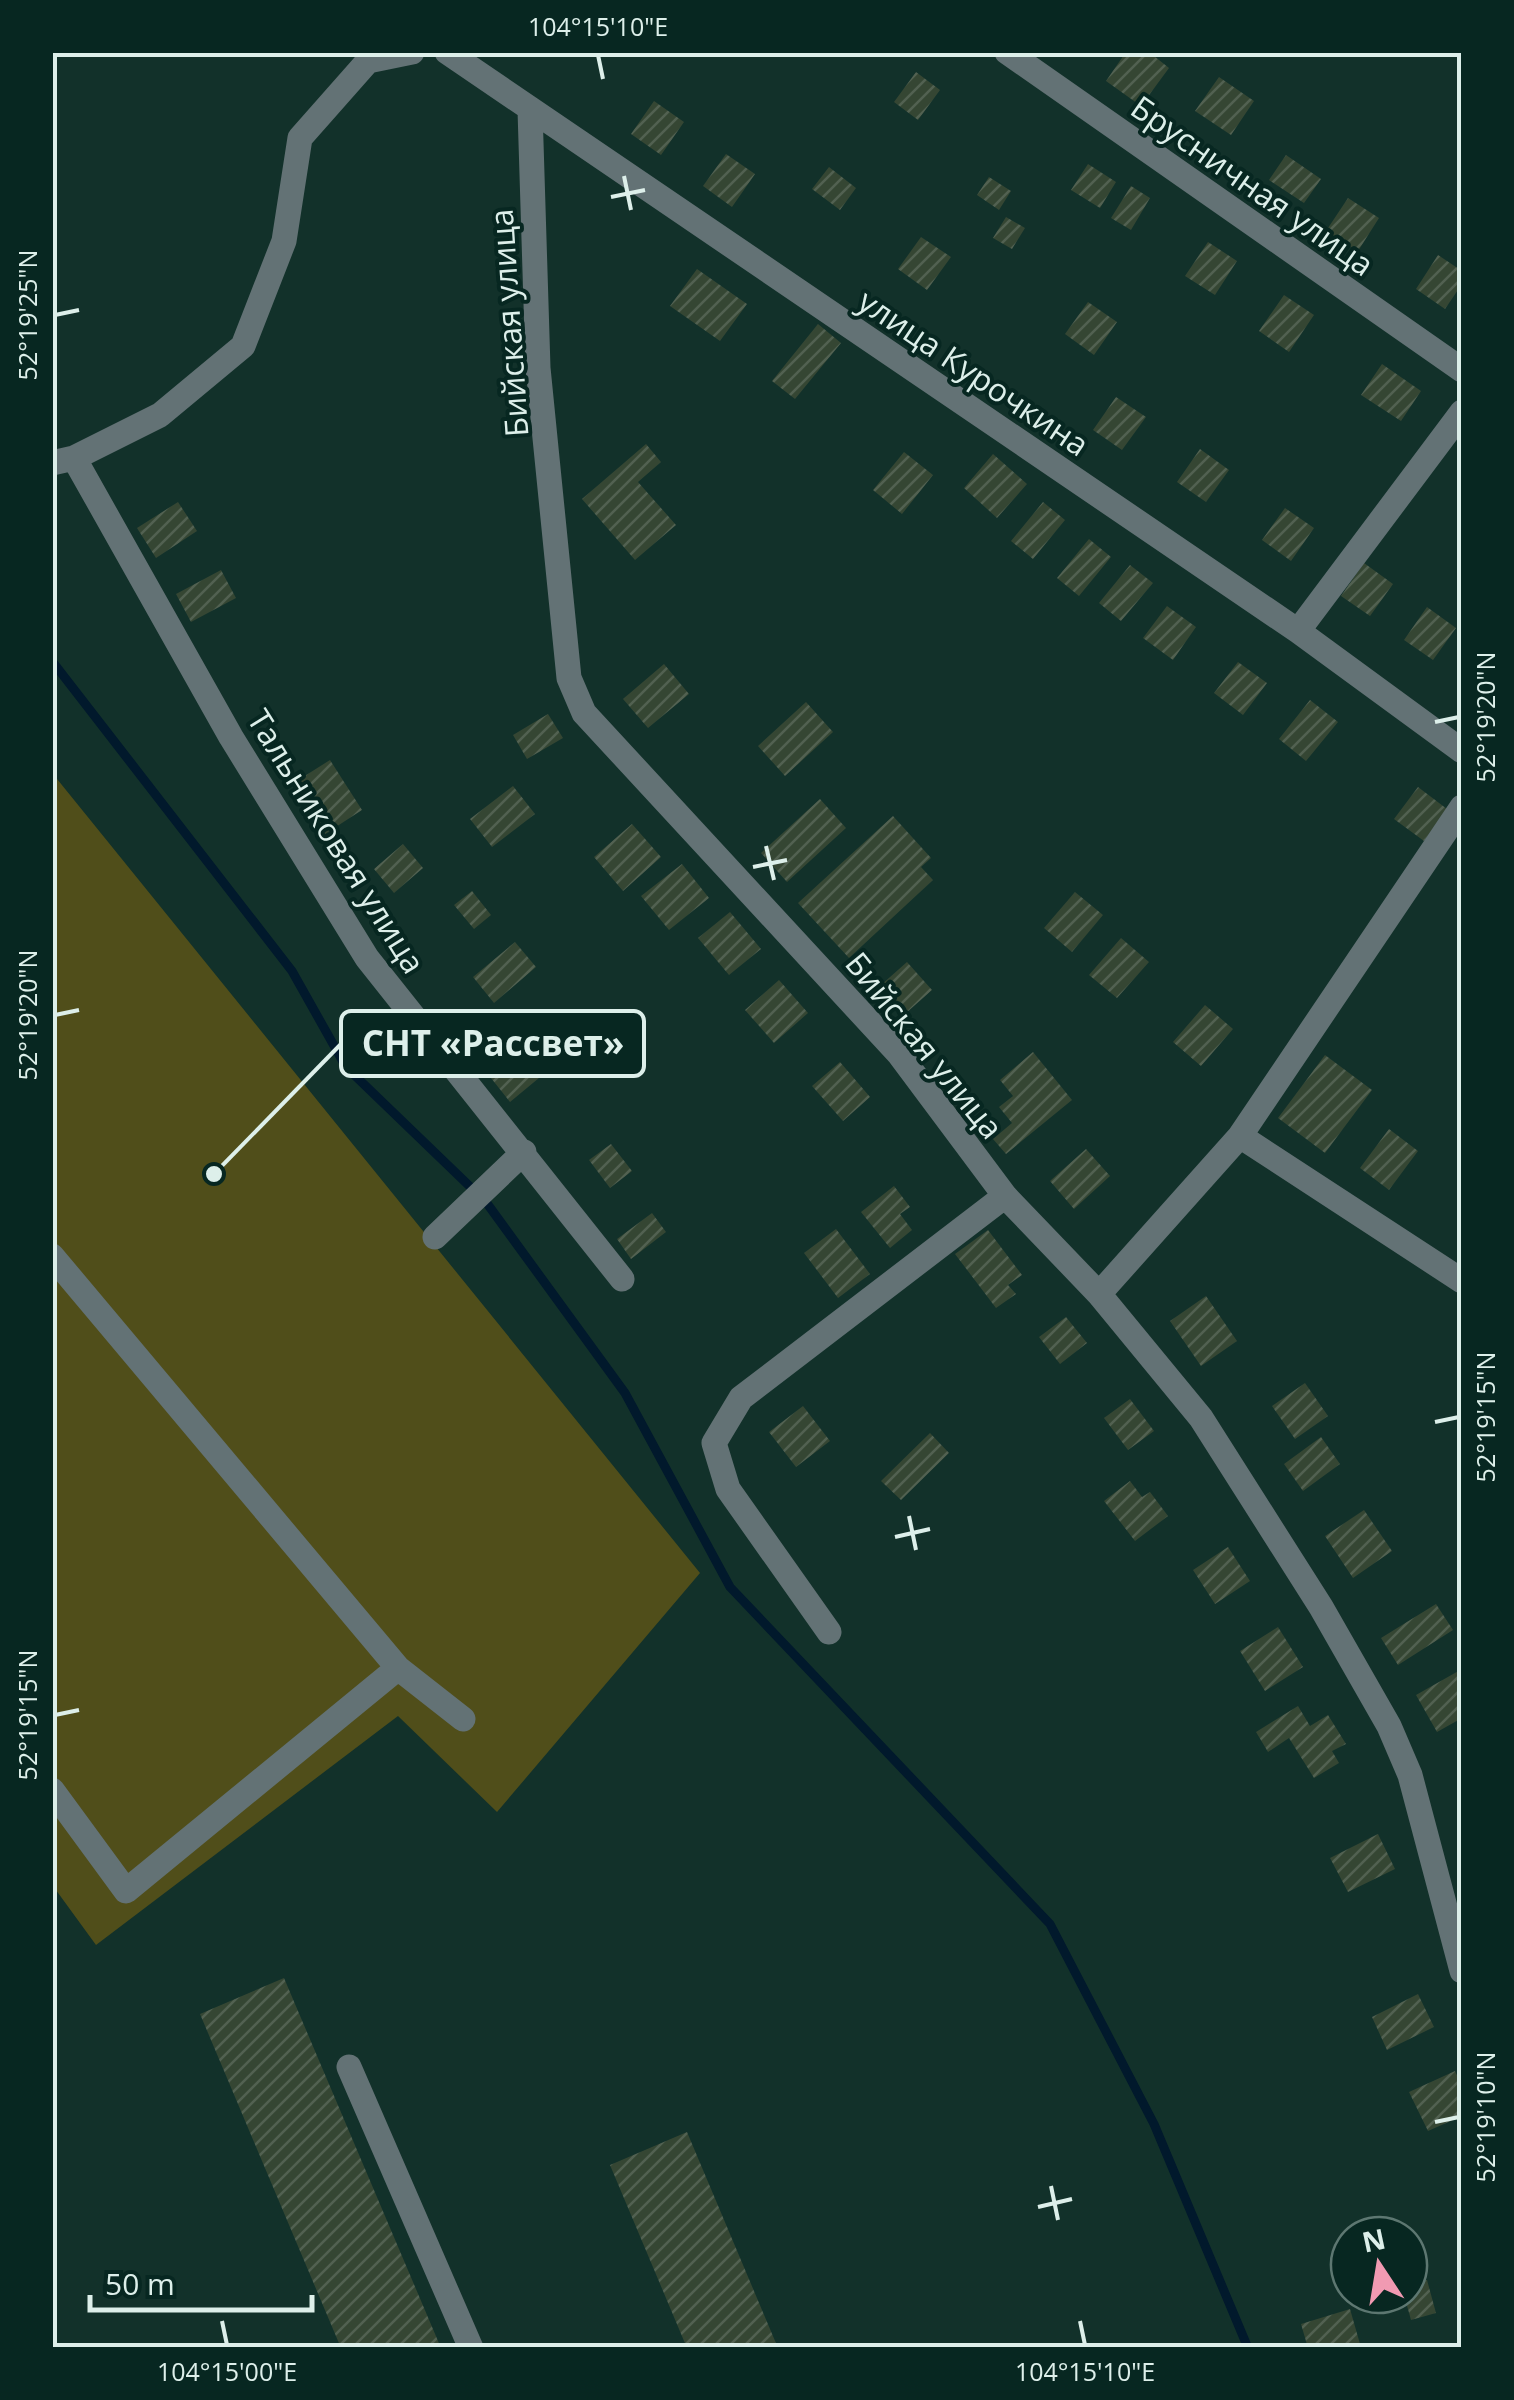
<svg xmlns="http://www.w3.org/2000/svg" width="1514" height="2400" font-family="'Open Sans',sans-serif">
	<defs>
		<pattern id="building-hatch" width="6" height="6" patternUnits="userSpaceOnUse" patternTransform="scale(2.5)"><rect width="6" height="6" fill="#354633"/><path d="M-1 1l2-2M0 6l6-6M5 7l2-2" fill="none" stroke="#526151"/></pattern>
	</defs>
	<rect width="100%" height="100%" fill="#12312a"/>
	<path fill="#504e1a" d="M53 774 700 1573 497 1812 398 1716 96 1945 53 1886Z"/>
	<g fill="none" stroke-linecap="round" stroke-linejoin="round">
		<path stroke="#01192c" stroke-width="9" d="M52 661 292 971 346 1067 486 1202 625 1393 730 1587 1050 1924 1154 2124 1248 2348"/>
	</g>
	<path fill="url(#building-hatch)" d="M1126 52H1149L1169 68 1141 106 1106 81Z
		M916 72 940 90 918 120 894 102Z
		M1219 77 1254 101 1231 135 1195 111Z
		M654 101 684 122 661 155 631 134Z
		M726 154 755 174 732 207 703 186Z
		M1286 155 1321 179 1304 203 1269 180Z
		M1088 164 1116 182 1100 208 1071 190Z
		M829 167 856 188 840 210 812 189Z
		M989 177 1011 191 999 210 977 195Z
		M1131 186 1150 198 1131 230 1111 218Z
		M1348 198 1379 218 1358 251 1326 231Z
		M1006 217 1025 228 1012 249 993 238Z
		M921 237 951 257 927 290 898 269Z
		M1208 242 1237 261 1215 295 1185 276Z
		M1438 255 1462 271V284L1445 309 1416 289Z
		M697 269 747 304 720 341 670 306Z
		M1284 295 1314 315 1289 352 1259 331Z
		M1088 302 1117 322 1094 355 1065 334Z
		M818 324 841 343 795 399 772 381Z
		M1382 364 1421 391 1401 421 1361 395Z
		M1116 397 1146 417 1122 450 1093 430Z
		M646 444 661 462 638 482 676 525 635 560 582 499Z
		M1200 449 1229 470 1206 502 1177 482Z
		M904 452 933 475 902 514 873 490Z
		M993 454 1027 484 997 518 964 488Z
		M178 502 197 531 156 558 137 528Z
		M1043 502 1065 520 1033 559 1011 541Z
		M1285 508 1314 528 1291 561 1262 540Z
		M1089 539 1111 557 1079 596 1057 578Z
		M1364 563 1393 584 1370 616 1341 596Z
		M1130 565 1153 583 1121 621 1099 603Z
		M221 570 236 598 191 622 176 594Z
		M1167 606 1196 627 1173 660 1143 638Z
		M1427 607 1456 628 1433 660 1404 640Z
		M1238 662 1267 683 1243 715 1214 693Z
		M664 664 689 694 648 728 623 699Z
		M1310 700 1338 722 1306 761 1279 739Z
		M806 702 833 732 785 776 758 746Z
		M548 714 563 738 527 759 513 735Z
		M330 760 362 810 325 834 292 784Z
		M513 786 535 814 492 847 470 819Z
		M1418 787 1447 809 1424 841 1394 819Z
		M820 799 846 828 787 882 761 853Z
		M893 816 931 858 921 867 933 880 849 958 798 903Z
		M632 824 661 857 623 891 594 857Z
		M403 844 423 868 394 893 374 869Z
		M682 864 709 898 669 930 641 896Z
		M472 891 491 915 474 929 454 905Z
		M1075 892 1103 915 1072 952 1044 928Z
		M730 912 761 949 729 975 698 938Z
		M1121 938 1149 962 1117 998 1089 975Z
		M515 942 536 967 494 1003 473 977Z
		M907 962 932 990 906 1013 881 985Z
		M779 980 808 1013 774 1043 745 1010Z
		M1205 1005 1233 1029 1201 1066 1173 1042Z
		M526 1049 545 1073 510 1102 491 1078Z
		M1033 1052 1072 1100 1006 1154 993 1139 1012 1123 999 1107 1013 1096 1000 1080Z
		M1325 1055 1372 1090 1325 1153 1278 1118Z
		M840 1062 870 1097 843 1121 812 1086Z
		M1389 1129 1418 1151 1389 1190 1360 1168Z
		M611 1144 632 1171 610 1188 589 1160Z
		M1086 1149 1110 1176 1074 1209 1050 1181Z
		M894 1186 910 1207 900 1214 912 1230 890 1248 861 1212Z
		M652 1213 666 1232 631 1259 617 1239Z
		M836 1229 870 1274 838 1298 804 1253Z
		M988 1230 1022 1275 1008 1285 1016 1294 996 1308 955 1254Z
		M1206 1296 1237 1341 1201 1366 1170 1321Z
		M1066 1317 1087 1343 1060 1364 1039 1337Z
		M1305 1383 1328 1416 1295 1439 1272 1406Z
		M1130 1399 1154 1431 1128 1450 1104 1418Z
		M803 1406 830 1441 796 1467 769 1432Z
		M930 1433 949 1453 901 1500 881 1481Z
		M1321 1437 1340 1464 1303 1491 1284 1464Z
		M1130 1481 1142 1497 1150 1492 1168 1516 1135 1541 1104 1501Z
		M1364 1510 1392 1551 1353 1578 1325 1536Z
		M1228 1547 1250 1581 1215 1604 1193 1570Z
		M1436 1604 1453 1630 1398 1665 1381 1638Z
		M1278 1627 1303 1667 1265 1691 1240 1651Z
		M1462 1669V1718L1437 1732 1416 1695Z
		M1298 1706 1310 1726 1328 1715 1346 1744 1332 1751 1339 1763 1314 1778 1289 1738 1268 1752 1256 1732Z
		M1378 1834 1395 1869 1348 1892 1330 1858Z
		M284 1978 441 2348H341L200 2014Z
		M1418 1994 1434 2027 1387 2050 1372 2017Z
		M1455 2071 1462 2086V2116L1428 2131 1409 2092Z
		M687 2132 778 2348H687L610 2165Z
		M1427 2280 1436 2313 1411 2320 1404 2295H1409V2285Z
		M1350 2309 1360 2344 1308 2348 1301 2324Z"/>
	<g fill="none" stroke-linecap="round" stroke-linejoin="round">
		<path stroke="#637275" stroke-width="25" d="M447 52 1298 631 1462 751
			M1007 52 1462 370
			M530 110 538 368 569 678 584 713 899 1054 1005 1196 1099 1294 1201 1418 1321 1607 1389 1726 1410 1775 1462 1971
			M74 458 231 737 367 958 622 1279
			M52 463 74 458 160 415 243 346 284 241 300 138 368 61 412 52
			M1298 631 1462 412
			M1240 1136 1462 1281
			M435 1237 524 1152
			M52 1256 398 1668 463 1719
			M1099 1294 1240 1136 1462 807
			M829 1632 728 1489 714 1443 741 1398 1005 1196
			M52 1790 126 1891 398 1668
			M349 2067 471 2348"/>
	</g>
	<path fill="none" stroke="#ddefea" stroke-width="4" d="M598 55 603 79M624 176 631 210M611 197 645 190M55 315 79 310M1435 722 1459 717M766 846 774 880M753 867 787 860M55 1015 79 1010M1435 1422 1459 1417M909 1516 916 1550M895 1537 930 1529M55 1715 79 1710M1435 2122 1459 2117M1051 2186 1058 2220M1038 2207 1072 2199M222 2321 227 2345M1080 2321 1085 2345"/>
	<g text-anchor="middle" dominant-baseline="central" stroke-width="8" stroke-linejoin="round" paint-order="stroke">
		<g font-size="32" fill="#ddefea" stroke="#072721">
			<text transform="translate(1253 185) rotate(35)">Брусничная улица</text>
			<text transform="translate(508 323) rotate(-94)">Бийская улица</text>
			<text transform="translate(974 372) rotate(34)">улица Курочкина</text>
			<text transform="translate(337 841) rotate(58)">Тальниковая улица</text>
			<text transform="translate(925 1045) rotate(51)">Бийская улица</text>
		</g>
	</g>
	<path fill="none" stroke="#ddefea" stroke-width="4" d="M214 1174L341 1044"/>
	<circle fill="#ddefea" stroke="#072721" stroke-width="4" cx="214" cy="1174" r="10"/>
	<rect fill="#072721" stroke="#ddefea" stroke-width="4" x="341" y="1011" width="303" height="65" rx="10"/>
	<g font-size="35" text-anchor="middle" font-weight="bold" fill="#ddefea">
		<text x="493" y="1056">СНТ «Рассвет»</text>
	</g>
	<rect width="1514" height="2400" fill="none" stroke="#072721" stroke-width="110"/>
	<g transform="translate(1379 2265) rotate(348)"><circle r="48" fill="#072721" stroke="#5d7771" stroke-width="2.5"/>
	<path d="M0-8L18 38L0 25L-18 38Z" fill="#f19ab2"/>
	<text y="-15" font-size="28" font-weight="bold" text-anchor="middle" fill="#ddefea">N</text>
	</g>
	<path d="M90 2295v15h222v-15" fill="none" stroke="#ddefea" stroke-width="5"/>
	<text x="105" y="2295" font-size="30" fill="#ddefea" stroke="#072721" stroke-width="8" paint-order="stroke">50 m</text>
	<rect x="55" y="55" width="1404" height="2290" fill="none" stroke="#ddefea" stroke-width="4"/>
	<g font-size="25" text-anchor="middle" fill="#ddefea">
		<text x="598" y="36">104°15'10"E</text>
		<text transform="translate(28 315) rotate(-90)" y="9">52°19'25"N</text>
		<text transform="translate(1486 717) rotate(-90)" y="9">52°19'20"N</text>
		<text transform="translate(28 1015) rotate(-90)" y="9">52°19'20"N</text>
		<text transform="translate(1486 1417) rotate(-90)" y="9">52°19'15"N</text>
		<text transform="translate(28 1715) rotate(-90)" y="9">52°19'15"N</text>
		<text transform="translate(1486 2117) rotate(-90)" y="9">52°19'10"N</text>
		<text x="227" y="2381">104°15'00"E</text>
		<text x="1085" y="2381">104°15'10"E</text>
	</g>
</svg>
